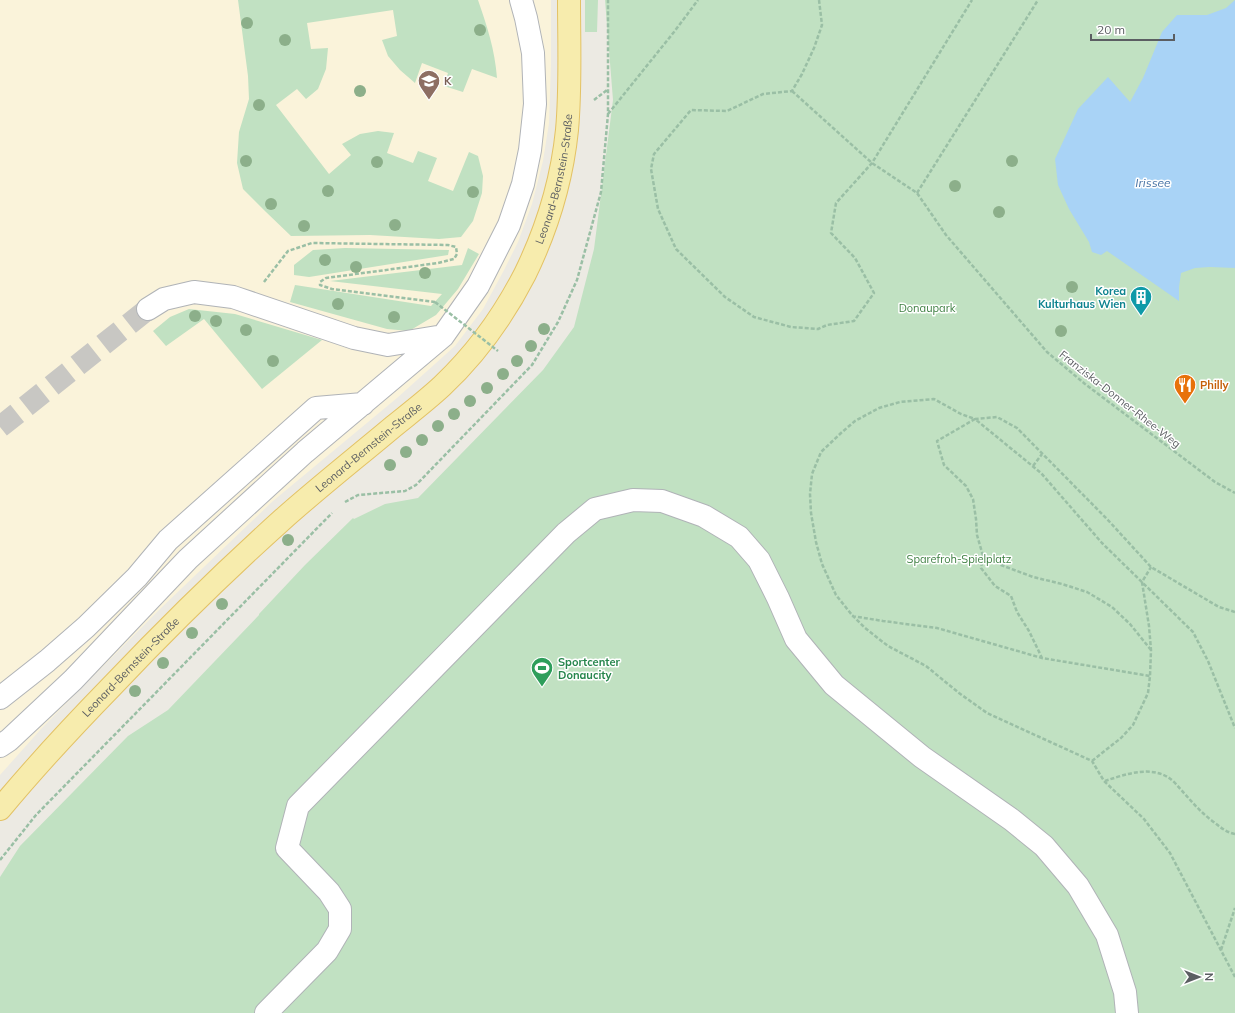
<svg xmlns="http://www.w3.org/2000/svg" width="1235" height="1013" font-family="Mulish,sans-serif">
	<rect width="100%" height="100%" fill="#eceae3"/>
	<path fill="#faf3da" d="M0 0H551V64L549 123 543 161 532 204 518 242 503 272 483 309 455 346 397 398 273 501 160 609 41 729 0 775Z"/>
	<path fill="#c1e1c2" d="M238 0H478C487 26 495 50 497 78L472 69 463 92 444 86 448 73 422 63 415 83 400 70 388 56 382 40 397 36 393 10 307 23 311 49 328 48 326 69 318 89 306 99 297 89 276 105 329 174 351 155 342 144 360 134 378 131 394 133 387 153 413 163 418 151 437 158 428 181 453 191 469 152 478 156 483 176 482 193 473 221 461 237 439 239 370 235 291 236 266 212 243 189 237 163 239 132 249 99 248 76Z
		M585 0H598L597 32H585Z
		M605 0H1235V1013H0V877L20 846 128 736 168 710 259 615V614L305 565 353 518 354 519 385 504 418 498 543 370 574 327 594 249 613 100Z
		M345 248 449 250 448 255 309 277 294 275V265L313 250Z
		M468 248 479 254 458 289 436 315 409 331 387 329 290 302 295 285 431 306 442 294 330 281 462 265Z
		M189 309 235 314 322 340 262 389 204 319 166 346 153 331 170 317Z"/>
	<path fill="#a9d3f6" d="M1235 0V268L1210 267 1195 268 1181 273 1179 287V301L1107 251 1101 255 1092 252 1089 242 1069 209 1058 185 1055 159 1078 109 1108 77 1130 102 1143 78 1162 32 1177 15H1207L1226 8Z"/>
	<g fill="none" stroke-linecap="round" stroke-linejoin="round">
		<path stroke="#c8c7c3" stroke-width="22" stroke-dasharray="22 11" stroke-linecap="butt" d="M0 427 148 309"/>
		<g stroke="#b0b3b7" stroke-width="24">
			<path id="minor" d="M148 309 164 299 194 292 233 297 354 338 388 345 443 336
				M0 698 47 661 86 627 137 577 168 540 316 408 363 404
				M0 746 9 740 73 680 188 559 305 452 443 336 478 286 509 225 523 184 530 150 535 104 533 53 526 18 521 0
				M266 1013 327 951 340 929V909L329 892 287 848 298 806 566 533 595 509 633 500 662 501 704 516 739 537 759 560 778 598 796 639 834 685 922 757 1012 820 1044 846 1078 886 1107 935 1125 992 1127 1013"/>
		</g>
		<g stroke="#e3c265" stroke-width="24">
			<g id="major">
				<path id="s1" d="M0 809C35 767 73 726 112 686 167 628 223 573 283 519 319 487 357 457 394 426 410 413 427 400 442 386 476 354 504 315 525 274 547 229 562 179 567 130 571 87 569 43 569 0"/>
			</g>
		</g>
		<path stroke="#9abfa5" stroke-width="2.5" stroke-dasharray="4 2" stroke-linecap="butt" d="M819 0 822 25 814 48 802 74 792 91 763 94 727 111 691 110 654 154 651 169 658 209 676 249 725 297 754 317 791 327 818 329 827 325 854 321 874 293 855 258 831 233 836 203 872 163 972 0
			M792 91 872 163 917 193 946 235 1047 352 1085 384 1215 482 1235 493
			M594 100 607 90
			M608 114 674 32 698 0
			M917 193 1038 0
			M264 282 288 251 312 243 448 245 456 247 457 254 454 259 438 263 326 278 320 282V285L332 289 435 302
			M1033 466 1042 454
			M345 502 358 495 405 491 416 485 532 365 558 322 577 280 601 192 608 114V0
			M983 556 981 568 995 586 1011 596 1017 612 1029 631 1042 658
			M1235 612 1219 607 1151 567 1107 519 1017 428 997 417 975 419 961 414 934 399 900 402 879 408 855 421 841 433 821 452 812 474 810 494 811 513 816 542 822 564 836 595 852 615 865 628 888 646 926 666 959 693 987 713 1092 761 1104 781 1144 819 1170 853 1235 977
			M852 616 883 621 937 628 1042 658 1150 676
			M1151 650 1130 624 1112 607 1087 592 1062 584 1033 577 1001 565 983 556 977 535 976 519 973 499 966 486 944 465 937 441 975 419 1041 473 1102 543 1193 632 1208 661 1235 728
			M1092 761 1121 738 1133 725 1148 693 1150 676 1151 650 1149 626 1142 582 1151 567
			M1105 781C1126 774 1156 763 1175 783 1187 796 1197 809 1211 820 1219 826 1225 832 1235 834
			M0 860 36 815 332 513
			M1221 950 1235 908"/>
		<use href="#minor" stroke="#fff" stroke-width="22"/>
		<use href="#major" stroke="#f7ecad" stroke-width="22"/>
		<path stroke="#9abfa5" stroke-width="2.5" stroke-dasharray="4 2" stroke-linecap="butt" d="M435 302 498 351"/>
	</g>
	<g fill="#8caf8a">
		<circle cx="247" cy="23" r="6"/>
		<circle cx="480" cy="30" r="6"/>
		<circle cx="285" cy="40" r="6"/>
		<circle cx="360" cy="91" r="6"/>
		<circle cx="259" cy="105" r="6"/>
		<circle cx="246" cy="161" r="6"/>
		<circle cx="1012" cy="161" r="6"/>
		<circle cx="377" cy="162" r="6"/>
		<circle cx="955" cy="186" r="6"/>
		<circle cx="328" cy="191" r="6"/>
		<circle cx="473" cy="192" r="6"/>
		<circle cx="271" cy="204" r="6"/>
		<circle cx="999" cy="212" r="6"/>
		<circle cx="395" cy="225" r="6"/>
		<circle cx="304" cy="226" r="6"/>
		<circle cx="325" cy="260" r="6"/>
		<circle cx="356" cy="267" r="6"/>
		<circle cx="425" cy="273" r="6"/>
		<circle cx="1072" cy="287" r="6"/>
		<circle cx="338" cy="304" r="6"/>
		<circle cx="195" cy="316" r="6"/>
		<circle cx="394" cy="317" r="6"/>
		<circle cx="216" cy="321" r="6"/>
		<circle cx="544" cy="329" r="6"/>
		<circle cx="246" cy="330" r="6"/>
		<circle cx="1061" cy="331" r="6"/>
		<circle cx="531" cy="346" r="6"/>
		<circle cx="273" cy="361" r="6"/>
		<circle cx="517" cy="361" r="6"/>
		<circle cx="503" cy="374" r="6"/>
		<circle cx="487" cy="388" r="6"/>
		<circle cx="470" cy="401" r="6"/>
		<circle cx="454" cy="414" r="6"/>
		<circle cx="438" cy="426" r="6"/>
		<circle cx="422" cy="440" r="6"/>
		<circle cx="406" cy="452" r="6"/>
		<circle cx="390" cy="465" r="6"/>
		<circle cx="288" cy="540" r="6"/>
		<circle cx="222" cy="604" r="6"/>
		<circle cx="192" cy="633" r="6"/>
		<circle cx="163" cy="663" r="6"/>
		<circle cx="135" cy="691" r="6"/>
	</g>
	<defs>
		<g id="school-pin" transform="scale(1.15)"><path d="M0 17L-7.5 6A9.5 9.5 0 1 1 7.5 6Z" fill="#8d6e63" stroke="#fff"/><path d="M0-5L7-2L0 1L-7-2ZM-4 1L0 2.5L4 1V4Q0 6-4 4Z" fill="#fff"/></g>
		<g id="building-pin" transform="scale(1.15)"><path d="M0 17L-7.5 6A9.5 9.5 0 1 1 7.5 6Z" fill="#0f9aa8" stroke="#fff"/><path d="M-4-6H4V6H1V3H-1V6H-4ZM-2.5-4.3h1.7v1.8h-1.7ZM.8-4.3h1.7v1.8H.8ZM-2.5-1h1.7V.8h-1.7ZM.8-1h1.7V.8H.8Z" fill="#fff"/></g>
		<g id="restaurant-pin" transform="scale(1.15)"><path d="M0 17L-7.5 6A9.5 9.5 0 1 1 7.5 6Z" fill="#e8710a" stroke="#fff"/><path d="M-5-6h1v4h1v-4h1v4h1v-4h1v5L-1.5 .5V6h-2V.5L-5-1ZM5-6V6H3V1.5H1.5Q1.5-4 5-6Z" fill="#fff"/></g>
		<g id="stadium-pin" transform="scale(1.15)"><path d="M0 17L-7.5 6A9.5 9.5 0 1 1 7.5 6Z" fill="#2e9e5b" stroke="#fff"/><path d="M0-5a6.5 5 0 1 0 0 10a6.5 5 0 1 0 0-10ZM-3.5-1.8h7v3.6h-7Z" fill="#fff"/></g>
	</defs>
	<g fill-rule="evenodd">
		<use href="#school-pin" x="429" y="81"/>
		<use href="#building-pin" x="1141" y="297"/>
		<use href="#restaurant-pin" x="1185" y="385"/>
		<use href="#stadium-pin" x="542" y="668"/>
	</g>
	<g text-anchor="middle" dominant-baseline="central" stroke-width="3" stroke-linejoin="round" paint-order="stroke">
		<g font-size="11" font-weight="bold" fill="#785e54" stroke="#fff" text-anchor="start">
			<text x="444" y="81">K</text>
		</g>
		<g font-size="11" fill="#5b5e62" stroke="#fff">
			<text stroke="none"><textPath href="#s1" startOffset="853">Leonard-Bernstein-Straße</textPath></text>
			<text transform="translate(1120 399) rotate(38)">Franziska-Donner-Rhee-Weg</text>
			<text stroke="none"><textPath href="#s1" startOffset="517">Leonard-Bernstein-Straße</textPath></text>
			<text stroke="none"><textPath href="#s1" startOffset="193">Leonard-Bernstein-Straße</textPath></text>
		</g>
		<g font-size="11" font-weight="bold" fill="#0d838f" stroke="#fff" text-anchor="end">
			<text x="1126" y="291">Korea<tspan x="1126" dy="13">Kulturhaus Wien</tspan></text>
		</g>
		<g font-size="11" fill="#3d7f41" stroke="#fff">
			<text x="927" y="308">Donaupark</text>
			<text x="959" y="559">Sparefroh-Spielplatz</text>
		</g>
		<g font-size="11" font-weight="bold" fill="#c56008" stroke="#fff" text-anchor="start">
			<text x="1200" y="385">Philly</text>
		</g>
		<g font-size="11" font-weight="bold" fill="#27864d" stroke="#fff" text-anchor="start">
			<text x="558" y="662">Sportcenter<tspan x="558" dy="13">Donaucity</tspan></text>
		</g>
		<g font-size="12" font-style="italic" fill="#4874a6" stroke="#fff">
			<text x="1153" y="182">Irissee</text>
		</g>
	</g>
	<g transform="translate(1199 977) rotate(90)" stroke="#ffffff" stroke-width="3" paint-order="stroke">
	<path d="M0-3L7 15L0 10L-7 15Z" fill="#5b5e62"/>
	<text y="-6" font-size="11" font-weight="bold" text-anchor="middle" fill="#5b5e62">N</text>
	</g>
	<path d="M1091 34v6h83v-6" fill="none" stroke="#5b5e62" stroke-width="2"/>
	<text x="1097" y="34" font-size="12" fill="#5b5e62" stroke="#ffffff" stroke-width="3" paint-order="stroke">20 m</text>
</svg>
